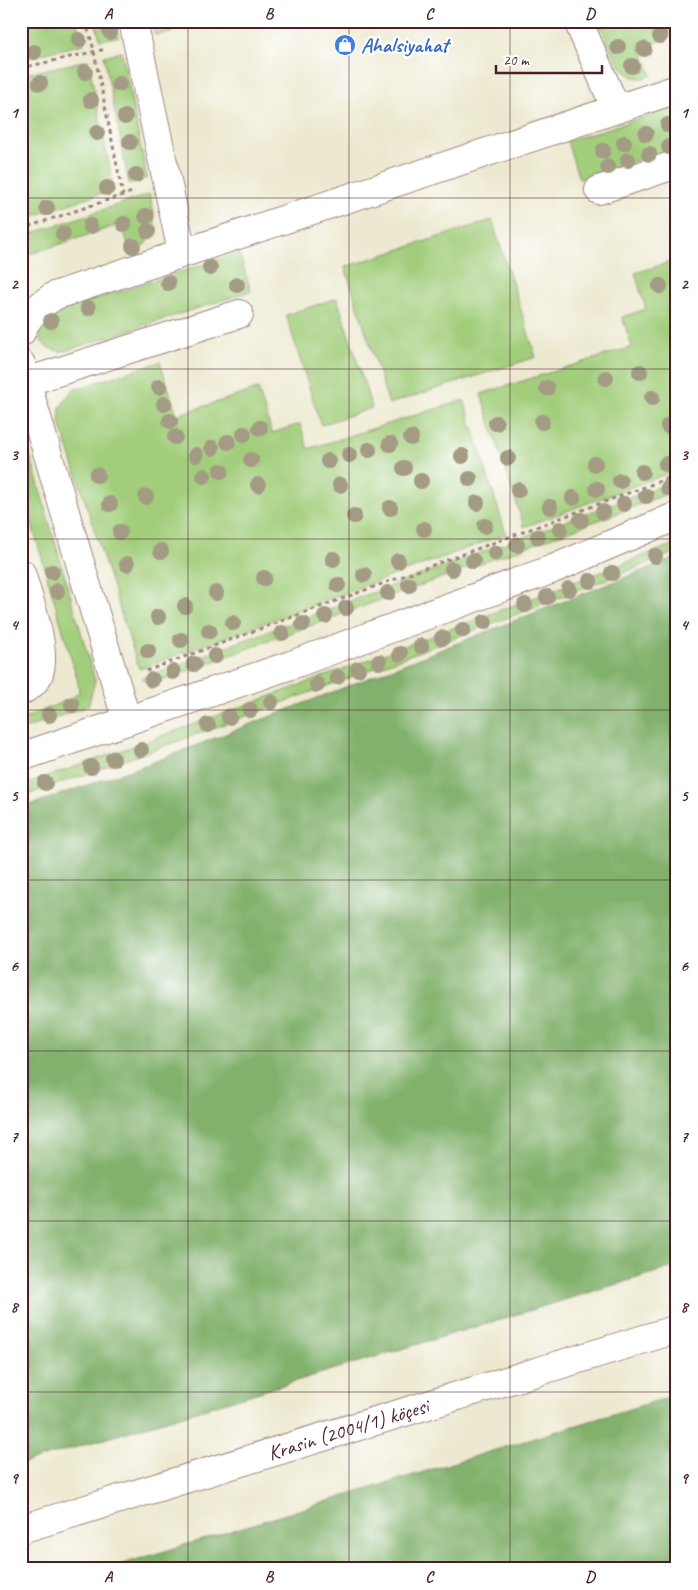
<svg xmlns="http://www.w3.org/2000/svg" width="698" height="1590" font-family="Caveat,sans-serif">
	<rect width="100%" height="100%" fill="#fff"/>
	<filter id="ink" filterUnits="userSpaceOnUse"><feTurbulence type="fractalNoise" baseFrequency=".02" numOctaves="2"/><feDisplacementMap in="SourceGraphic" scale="10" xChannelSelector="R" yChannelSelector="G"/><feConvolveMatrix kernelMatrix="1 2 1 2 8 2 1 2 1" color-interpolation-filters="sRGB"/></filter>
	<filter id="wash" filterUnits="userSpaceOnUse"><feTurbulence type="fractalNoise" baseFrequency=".0096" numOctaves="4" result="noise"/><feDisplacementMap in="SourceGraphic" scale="20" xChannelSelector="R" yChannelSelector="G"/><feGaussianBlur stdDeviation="1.12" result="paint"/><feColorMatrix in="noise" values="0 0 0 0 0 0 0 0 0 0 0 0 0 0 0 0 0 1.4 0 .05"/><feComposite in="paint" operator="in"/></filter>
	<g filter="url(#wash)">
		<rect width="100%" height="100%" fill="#ede9d0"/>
		<path fill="#a2ce7c" stroke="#767654" d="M21 21H75L81 33 84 44 21 59Z
			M95 21H115L119 37 100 40Z
			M151 21H174L172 33 155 35Z
			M598 21H677V34L641 49 652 75C622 91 608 41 598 21Z
			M122 52 147 178 129 184 104 56Z
			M88 60 114 189 21 220V75Z
			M677 107V148L579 179 567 141Z
			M150 194C155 223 163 238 131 252L121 224 21 257V237Z
			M492 220 536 357 389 404 345 267Z
			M239 253 251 291 65 351C38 352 29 327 52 313Z
			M677 260V470L524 527 481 394 632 347 622 317 646 309 635 273Z
			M337 298 372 408 321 425 286 315Z
			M160 362 177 415 258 389 272 433 300 424 308 449 464 400 506 534 139 669 59 420 60 408 69 394 75 389Z
			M21 424 95 681 88 706 21 730V720L72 698 79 692 78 682 21 487Z
			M677 480V490L610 516 157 682 149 683 142 678Z
			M677 543V552C460 637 241 720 21 797V786C241 709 459 626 677 543Z"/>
		<path fill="#81b16c" stroke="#66684c" d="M677 557V1266L21 1464V808L154 762Z
			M672 1396 677 1398V1569H106Z"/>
	</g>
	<g filter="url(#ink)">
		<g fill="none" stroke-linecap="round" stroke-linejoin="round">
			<g stroke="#9c847e" stroke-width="30">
				<g id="minor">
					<path d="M133 21 182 252"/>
					<path d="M578 21 616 109"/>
					<path d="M599 190 677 164"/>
					<path d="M21 332C28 315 39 306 54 296L677 89"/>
					<path d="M21 364 127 721"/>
					<path d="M26 382 239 314"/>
					<path d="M21 573C28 598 49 652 38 676 35 682 27 688 21 691"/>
					<path d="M21 757 291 665 553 569 677 516"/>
					<path id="s1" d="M21 1529 677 1329"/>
				</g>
			</g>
			<path stroke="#9c847e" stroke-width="3" stroke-dasharray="4 4" stroke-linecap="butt" d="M85 21 92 42 123 195
				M21 68 106 49
				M21 229 135 191
				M146 671 677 475"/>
			<use href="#minor" stroke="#fff" stroke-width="28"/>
		</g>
		<g fill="#a49b85">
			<circle cx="110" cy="32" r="8"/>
			<circle cx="660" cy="36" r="8"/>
			<circle cx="79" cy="40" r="8"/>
			<circle cx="618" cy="47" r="8"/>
			<circle cx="644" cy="49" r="8"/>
			<circle cx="34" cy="52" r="8"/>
			<circle cx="632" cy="66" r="8"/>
			<circle cx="85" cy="72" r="8"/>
			<circle cx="40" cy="83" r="8"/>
			<circle cx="119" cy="84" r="8"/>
			<circle cx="91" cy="100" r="8"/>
			<circle cx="125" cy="117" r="8"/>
			<circle cx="668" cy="125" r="8"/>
			<circle cx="97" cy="133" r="8"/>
			<circle cx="646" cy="134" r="8"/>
			<circle cx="130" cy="142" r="8"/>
			<circle cx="624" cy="143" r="8"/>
			<circle cx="669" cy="147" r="8"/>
			<circle cx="603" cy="151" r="8"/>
			<circle cx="649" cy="154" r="8"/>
			<circle cx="628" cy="160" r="8"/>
			<circle cx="608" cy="167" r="8"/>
			<circle cx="136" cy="175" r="8"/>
			<circle cx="107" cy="188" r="8"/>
			<circle cx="47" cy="208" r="8"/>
			<circle cx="146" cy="216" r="8"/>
			<circle cx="124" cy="224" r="8"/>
			<circle cx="90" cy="226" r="8"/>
			<circle cx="148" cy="231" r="8"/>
			<circle cx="63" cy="234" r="8"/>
			<circle cx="133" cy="246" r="8"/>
			<circle cx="210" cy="268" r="8"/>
			<circle cx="168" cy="283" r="8"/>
			<circle cx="237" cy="285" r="8"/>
			<circle cx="660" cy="286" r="8"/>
			<circle cx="88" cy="308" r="8"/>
			<circle cx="51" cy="321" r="8"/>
			<circle cx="640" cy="372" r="8"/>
			<circle cx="606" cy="378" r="8"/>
			<circle cx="159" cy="387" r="8"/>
			<circle cx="547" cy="388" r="8"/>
			<circle cx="652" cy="398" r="8"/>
			<circle cx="164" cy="404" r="8"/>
			<circle cx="170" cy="421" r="8"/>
			<circle cx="542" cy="422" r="8"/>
			<circle cx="496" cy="423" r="8"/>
			<circle cx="668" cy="426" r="8"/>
			<circle cx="260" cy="428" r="8"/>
			<circle cx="244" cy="434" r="8"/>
			<circle cx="175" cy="437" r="8"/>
			<circle cx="411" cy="438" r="8"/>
			<circle cx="228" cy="442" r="8"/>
			<circle cx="390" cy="444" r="8"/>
			<circle cx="212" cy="448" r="8"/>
			<circle cx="369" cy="450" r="8"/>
			<circle cx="196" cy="455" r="8"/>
			<circle cx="349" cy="455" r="8"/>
			<circle cx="462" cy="456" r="8"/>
			<circle cx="508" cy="458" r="8"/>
			<circle cx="251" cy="460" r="8"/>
			<circle cx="328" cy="461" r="8"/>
			<circle cx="595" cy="464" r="8"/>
			<circle cx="666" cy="464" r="8"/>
			<circle cx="404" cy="468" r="8"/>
			<circle cx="221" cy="471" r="8"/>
			<circle cx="642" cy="472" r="8"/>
			<circle cx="97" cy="475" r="8"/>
			<circle cx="204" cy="476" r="8"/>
			<circle cx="470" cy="479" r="8"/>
			<circle cx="421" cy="481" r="8"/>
			<circle cx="620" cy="481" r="8"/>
			<circle cx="258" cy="485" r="8"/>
			<circle cx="340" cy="485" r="8"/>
			<circle cx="668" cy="488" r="8"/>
			<circle cx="597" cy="489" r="8"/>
			<circle cx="518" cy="490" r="8"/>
			<circle cx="646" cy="496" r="8"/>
			<circle cx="146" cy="497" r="8"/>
			<circle cx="573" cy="498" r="8"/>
			<circle cx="477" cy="503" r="8"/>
			<circle cx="110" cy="504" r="8"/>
			<circle cx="624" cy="504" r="8"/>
			<circle cx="550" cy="507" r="8"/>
			<circle cx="390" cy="508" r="8"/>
			<circle cx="603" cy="512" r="8"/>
			<circle cx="354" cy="516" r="8"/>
			<circle cx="581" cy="520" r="8"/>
			<circle cx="485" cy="526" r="8"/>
			<circle cx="424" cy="529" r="8"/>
			<circle cx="560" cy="529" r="8"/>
			<circle cx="120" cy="532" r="8"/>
			<circle cx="538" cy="537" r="8"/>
			<circle cx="517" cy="545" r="8"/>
			<circle cx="161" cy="551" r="8"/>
			<circle cx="495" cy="553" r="8"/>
			<circle cx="655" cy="556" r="8"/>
			<circle cx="333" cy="559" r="8"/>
			<circle cx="398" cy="561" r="8"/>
			<circle cx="473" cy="561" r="8"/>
			<circle cx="127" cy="564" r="8"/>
			<circle cx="452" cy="569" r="8"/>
			<circle cx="52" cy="572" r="8"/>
			<circle cx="612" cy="573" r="8"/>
			<circle cx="364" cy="575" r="8"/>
			<circle cx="264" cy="578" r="8"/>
			<circle cx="590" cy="581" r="8"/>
			<circle cx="338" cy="585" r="8"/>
			<circle cx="409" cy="585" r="8"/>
			<circle cx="569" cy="589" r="8"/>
			<circle cx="57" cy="591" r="8"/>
			<circle cx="216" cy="593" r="8"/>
			<circle cx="388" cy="593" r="8"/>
			<circle cx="547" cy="597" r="8"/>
			<circle cx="525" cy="605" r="8"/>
			<circle cx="185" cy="606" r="8"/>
			<circle cx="346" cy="608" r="8"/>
			<circle cx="325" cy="616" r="8"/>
			<circle cx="158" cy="617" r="8"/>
			<circle cx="485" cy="622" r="8"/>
			<circle cx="233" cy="623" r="8"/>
			<circle cx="303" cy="624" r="8"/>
			<circle cx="463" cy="630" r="8"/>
			<circle cx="209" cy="631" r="8"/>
			<circle cx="282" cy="633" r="8"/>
			<circle cx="442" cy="638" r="8"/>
			<circle cx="181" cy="640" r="8"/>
			<circle cx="421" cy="646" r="8"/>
			<circle cx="148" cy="651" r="8"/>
			<circle cx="400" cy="654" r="8"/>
			<circle cx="215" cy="656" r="8"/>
			<circle cx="379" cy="662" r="8"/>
			<circle cx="194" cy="664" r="8"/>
			<circle cx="358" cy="669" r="8"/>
			<circle cx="173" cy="672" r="8"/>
			<circle cx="337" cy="677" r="8"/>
			<circle cx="152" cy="680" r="8"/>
			<circle cx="317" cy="685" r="8"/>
			<circle cx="271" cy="702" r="8"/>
			<circle cx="72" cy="705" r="8"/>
			<circle cx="250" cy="710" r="8"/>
			<circle cx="49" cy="715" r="8"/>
			<circle cx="229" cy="717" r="8"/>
			<circle cx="208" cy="725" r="8"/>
			<circle cx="141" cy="750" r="8"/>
			<circle cx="113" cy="759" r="8"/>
			<circle cx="91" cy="767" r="8"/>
			<circle cx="45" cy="783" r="8"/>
		</g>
	</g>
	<path fill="none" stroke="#4a1f2b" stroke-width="1" stroke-opacity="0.55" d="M188 21V1569M349 21V1569M510 21V1569M21 198H677M21 369H677M21 539H677M21 710H677M21 880H677M21 1051H677M21 1221H677M21 1392H677"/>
	<defs>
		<g id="shop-disc" transform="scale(1.125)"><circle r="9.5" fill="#3f7fe0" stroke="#fff"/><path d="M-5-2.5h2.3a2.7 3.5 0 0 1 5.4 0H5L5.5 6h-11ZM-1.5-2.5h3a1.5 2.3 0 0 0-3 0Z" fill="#fff"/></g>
	</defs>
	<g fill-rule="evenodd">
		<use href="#shop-disc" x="345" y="45"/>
	</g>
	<g text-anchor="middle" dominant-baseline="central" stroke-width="4.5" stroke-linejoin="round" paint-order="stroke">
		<g font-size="21" font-weight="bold" fill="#366cbe" stroke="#fff" text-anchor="start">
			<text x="361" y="45">Ahalsiyahat</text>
		</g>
		<g font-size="21" fill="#4a1f2b" stroke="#fff">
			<text stroke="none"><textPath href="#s1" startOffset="342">Krasin (2004/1) köçesi</textPath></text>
		</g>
	</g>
	<rect width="698" height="1590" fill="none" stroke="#fff" stroke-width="55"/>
	<path d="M496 65v8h106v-8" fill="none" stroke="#4a1f2b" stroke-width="2.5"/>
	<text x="503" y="65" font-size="15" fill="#4a1f2b" stroke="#ffffff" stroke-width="4" paint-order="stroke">20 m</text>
	<rect x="28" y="28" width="642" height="1534" fill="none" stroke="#4a1f2b" stroke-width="2"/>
	<g font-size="16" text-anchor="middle" font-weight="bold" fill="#4a1f2b">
		<text x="108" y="19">A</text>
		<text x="269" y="19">B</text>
		<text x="429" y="19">C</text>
		<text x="590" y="19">D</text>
		<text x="14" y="118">1</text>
		<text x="684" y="118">1</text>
		<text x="14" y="289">2</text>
		<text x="684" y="289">2</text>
		<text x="14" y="460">3</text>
		<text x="684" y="460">3</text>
		<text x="14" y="630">4</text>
		<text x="684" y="630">4</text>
		<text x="14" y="801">5</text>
		<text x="684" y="801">5</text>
		<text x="14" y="971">6</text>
		<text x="684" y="971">6</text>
		<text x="14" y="1142">7</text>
		<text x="684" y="1142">7</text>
		<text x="14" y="1312">8</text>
		<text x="684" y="1312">8</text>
		<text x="14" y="1483">9</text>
		<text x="684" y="1483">9</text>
		<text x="108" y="1582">A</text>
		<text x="269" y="1582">B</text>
		<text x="429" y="1582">C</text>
		<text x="590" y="1582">D</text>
	</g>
</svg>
